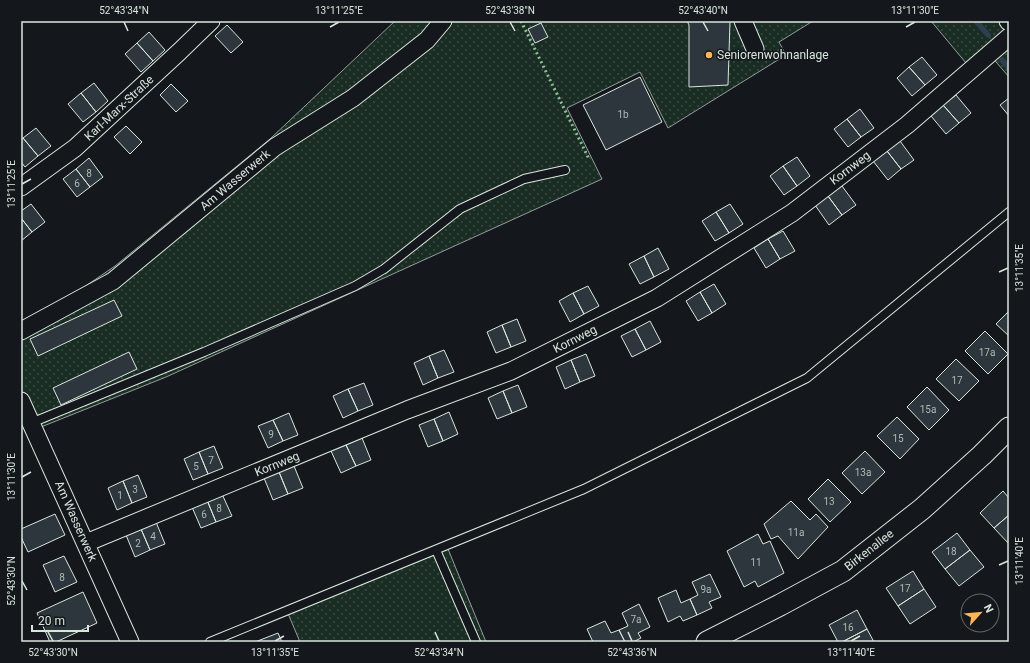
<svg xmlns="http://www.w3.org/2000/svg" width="1030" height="663" font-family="Roboto,sans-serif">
	<defs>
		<pattern id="grass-dots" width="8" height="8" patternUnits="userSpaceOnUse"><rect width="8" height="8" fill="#1a2d24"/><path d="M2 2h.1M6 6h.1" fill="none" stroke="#3b4b43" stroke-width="1.8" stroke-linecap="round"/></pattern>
	</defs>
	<rect width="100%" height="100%" fill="#14181c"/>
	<path fill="url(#grass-dots)" stroke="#939e99" d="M395 21H813L779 42 786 55 668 128 640 72 567 108 602 179 166 377 26 433 21 421V322L68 298 115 266 270 139Z
		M931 21H1009V77L984 48 966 63Z
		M448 549 486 642H300L287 611Z"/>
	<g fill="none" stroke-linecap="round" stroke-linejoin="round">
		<path stroke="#2f3f4d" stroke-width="5.5" d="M976 21 988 35
			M1002 60 1009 68"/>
	</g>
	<path fill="#2c363c" stroke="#d8e6dc" d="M687 21H730L728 85 689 87V25Z
		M541 23 548 37 535 43 528 29Z
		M227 25 243 42 231 53 215 36Z
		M149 32 165 50 153 61 137 43Z
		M137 43 153 61 141 72 125 54Z
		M922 57 937 75 925 85 909 67Z
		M909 67 925 85 912 96 897 78Z
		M640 77 662 122 606 150 583 105Z
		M94 83 108 101 96 112 81 93Z
		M171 84 188 101 176 112 160 95Z
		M81 93 96 112 83 122 68 104Z
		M956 95 971 113 959 123 943 105Z
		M1009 98V116L1000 105Z
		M943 105 959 123 946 134 931 116Z
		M860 109 874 128 861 137 847 119Z
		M847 119 861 137 848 147 834 129Z
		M126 126 142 142 130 154 114 137Z
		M36 128 51 146 38 156 23 138Z
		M23 138 38 156 25 167 21 162V140Z
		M900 141 914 160 901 169 887 151Z
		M887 151 901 169 888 180 873 161Z
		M797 157 810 176 797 186 783 166Z
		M89 158 103 177 90 187 76 169Z
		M783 166 797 186 784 195 770 176Z
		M76 169 90 187 77 197 63 179Z
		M842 186 856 205 842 215 828 196Z
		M828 196 842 215 829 225 815 205Z
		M31 204 45 222 32 232 21 218V211Z
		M730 204 743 224 729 233 716 212Z
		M716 212 729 233 715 241 702 221Z
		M21 218 32 232 21 241Z
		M783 231 795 251 780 259 768 239Z
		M768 239 780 259 766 268 754 248Z
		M658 248 669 269 654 277 644 256Z
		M644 256 654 277 640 284 629 264Z
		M714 284 726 304 712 313 700 292Z
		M588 286 599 306 584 314 573 293Z
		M700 292 712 313 698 321 686 301Z
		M573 293 584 314 570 322 559 301Z
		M114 300 122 316 38 356 30 339Z
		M1009 311V336L996 324Z
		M517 319 526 341 511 347 502 325Z
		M650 321 661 342 646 350 635 329Z
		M502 325 511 347 496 353 487 332Z
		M635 329 646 350 632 357 621 336Z
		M985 331 1008 354 988 374 965 351Z
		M444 350 454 372 438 378 429 356Z
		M129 352 137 369 61 405 53 388Z
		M586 354 595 376 580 382 571 360Z
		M429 356 438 378 423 385 414 363Z
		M956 359 979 381 959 401 936 379Z
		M571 360 580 382 565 389 556 367Z
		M364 383 373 405 358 411 348 389Z
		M518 385 527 407 512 413 503 391Z
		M927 387 949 410 929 430 907 407Z
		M348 389 358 411 343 418 333 396Z
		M503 391 512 413 497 419 488 398Z
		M449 412 458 434 443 441 434 419Z
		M289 413 298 435 283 441 273 420Z
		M897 417 919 439 900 459 877 436Z
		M434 419 443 441 428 447 419 425Z
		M273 420 283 441 268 448 258 426Z
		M362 438 371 460 356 466 346 445Z
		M346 445 356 466 341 473 331 451Z
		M214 446 223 468 208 474 199 452Z
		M865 451 885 472 862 494 842 473Z
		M199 452 208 474 193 480 184 459Z
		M294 466 303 488 288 494 279 472Z
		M279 472 288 494 273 500 264 478Z
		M138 475 147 497 132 503 123 481Z
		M828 479 851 502 830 522 808 499Z
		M123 481 132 503 117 510 108 488Z
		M1003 491 1009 498V515L994 528 980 513Z
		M222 494 232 516 216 522 207 500Z
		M207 500 216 522 201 528 192 507Z
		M791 501 810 520 816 514 828 527 798 559 778 536 771 539 764 524Z
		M55 514 65 535 28 552 21 537V529Z
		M1009 515V544L994 528Z
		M156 522 165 544 150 550 141 529Z
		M141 529 150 550 135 557 126 535Z
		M957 533 970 550 945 569 932 552Z
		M758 534 763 544 770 541 784 573 758 587 755 581 744 587 727 551Z
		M970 550 984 567 959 586 945 569Z
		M64 556 77 582 55 592 43 565Z
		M913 571 924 589 898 606 886 588Z
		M710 574 721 597 709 602 712 608 697 615 690 599 698 595 692 582Z
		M924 589 936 607 910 624 898 606Z
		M676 590 681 603 690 599 697 615 683 621 680 616 668 622 658 598Z
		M83 592 97 623 56 642H50L37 613Z
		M639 604 650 627 638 633 641 638 633 642H625L619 630 628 626 622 613Z
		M857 610 867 629 842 642H838L829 625Z
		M605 621 611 633 619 630 625 642H593L587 629Z
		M867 629 874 642H842Z
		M278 633 282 642H255Z"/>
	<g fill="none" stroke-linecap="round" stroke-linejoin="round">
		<g stroke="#d8e6dc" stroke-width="10">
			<path id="service" d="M31 423 204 352 355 286 384 269 460 209 524 179 565 170
				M436 550 476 642
				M210 642 584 489 807 378 1009 212"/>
		</g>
		<g stroke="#d8e6dc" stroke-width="19">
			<path id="minor" d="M743 21 755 49
				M1008 21 1009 22
				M21 187 75 148 179 52 211 21
				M21 331 113 281 275 147 353 98 427 40 443 21
				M21 401 130 642
				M86 543 407 410 511 371 657 298 792 213 907 125 1009 37"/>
		</g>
		<g stroke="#d8e6dc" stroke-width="23">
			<path id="tertiary" d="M707 642 780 605 843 571 922 509 982 455 1009 428"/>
		</g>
		<use href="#service" stroke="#14181c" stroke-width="8"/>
		<use href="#minor" stroke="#14181c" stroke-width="17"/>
		<use href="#tertiary" stroke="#14181c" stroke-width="21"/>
		<path stroke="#8ac095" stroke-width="3" stroke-dasharray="2 3" stroke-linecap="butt" d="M521 21 589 159"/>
	</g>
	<path fill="none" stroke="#d8e6dc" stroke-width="1.5" d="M124 22 128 31M510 22 515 31M703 22 708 31M330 27 339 22M906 27 915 22M22 184 31 179M999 272 1008 268M22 477 31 472M999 565 1008 561M22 581 27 590M48 632 53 641M435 632 439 641M628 632 632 641M275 641 284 636M851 641 860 636"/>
	<circle fill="#ffb74d" stroke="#14181c" stroke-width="1.5" cx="709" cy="55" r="4"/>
	<g text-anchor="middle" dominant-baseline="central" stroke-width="3" stroke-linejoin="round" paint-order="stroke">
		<g font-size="10" fill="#adbab4">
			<text x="623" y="114">1b</text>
			<text x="89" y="173">8</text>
			<text x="77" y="183">6</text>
			<text x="987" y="352">17a</text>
			<text x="957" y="380">17</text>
			<text x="928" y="409">15a</text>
			<text x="271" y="434">9</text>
			<text x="898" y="438">15</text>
			<text x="211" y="460">7</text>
			<text x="196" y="466">5</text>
			<text x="863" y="472">13a</text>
			<text x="135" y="489">3</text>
			<text x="120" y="495">1</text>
			<text x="829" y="501">13</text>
			<text x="219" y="508">8</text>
			<text x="204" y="514">6</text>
			<text x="796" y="532">11a</text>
			<text x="153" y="536">4</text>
			<text x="138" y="543">2</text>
			<text x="951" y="551">18</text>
			<text x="756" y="562">11</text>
			<text x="62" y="577">8</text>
			<text x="905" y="588">17</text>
			<text x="706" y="589">9a</text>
			<text x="636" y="619">7a</text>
			<text x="848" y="627">16</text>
		</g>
		<g font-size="12" fill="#d8e6dc" stroke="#14181c" text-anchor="start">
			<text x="717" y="55">Seniorenwohnanlage</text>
		</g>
		<g font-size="12" fill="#d8e6dc" stroke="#14181c">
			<text transform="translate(119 108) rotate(-43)">Karl-Marx-Straße</text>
			<text transform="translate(850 168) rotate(-37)">Kornweg</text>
			<text transform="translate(235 180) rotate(-40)">Am Wasserwerk</text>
			<text transform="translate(575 339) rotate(-27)">Kornweg</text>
			<text transform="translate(277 464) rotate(-22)">Kornweg</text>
			<text transform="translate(76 521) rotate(66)">Am Wasserwerk</text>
			<text transform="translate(869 550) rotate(-38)">Birkenallee</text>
		</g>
	</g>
	<rect width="1030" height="663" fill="none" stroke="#14181c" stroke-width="44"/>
	<g transform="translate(980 613) rotate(63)"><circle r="19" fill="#14181c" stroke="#626a69"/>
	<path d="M0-3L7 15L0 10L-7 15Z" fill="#ffb74d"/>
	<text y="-6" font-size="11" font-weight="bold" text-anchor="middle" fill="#d8e6dc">N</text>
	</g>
	<path d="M32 625v6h56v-6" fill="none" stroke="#d8e6dc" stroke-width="2"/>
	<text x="38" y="625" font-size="12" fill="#d8e6dc" stroke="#14181c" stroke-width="3" paint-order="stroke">20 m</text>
	<rect x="22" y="22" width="986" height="619" fill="none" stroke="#d8e6dc" stroke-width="1.5"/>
	<g font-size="10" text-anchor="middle" fill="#d8e6dc">
		<text x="124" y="14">52°43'34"N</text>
		<text x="339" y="14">13°11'25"E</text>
		<text x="510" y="14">52°43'38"N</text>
		<text x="703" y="14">52°43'40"N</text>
		<text x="915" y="14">13°11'30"E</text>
		<text transform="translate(11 184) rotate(-90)" y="4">13°11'25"E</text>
		<text transform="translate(1019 268) rotate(-90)" y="4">13°11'35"E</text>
		<text transform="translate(11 477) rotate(-90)" y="4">13°11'30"E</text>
		<text transform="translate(1019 561) rotate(-90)" y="4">13°11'40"E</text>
		<text transform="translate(11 581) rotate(-90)" y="4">52°43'30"N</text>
		<text x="53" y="656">52°43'30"N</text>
		<text x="275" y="656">13°11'35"E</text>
		<text x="439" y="656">52°43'34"N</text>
		<text x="632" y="656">52°43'36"N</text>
		<text x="851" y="656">13°11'40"E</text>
	</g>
</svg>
